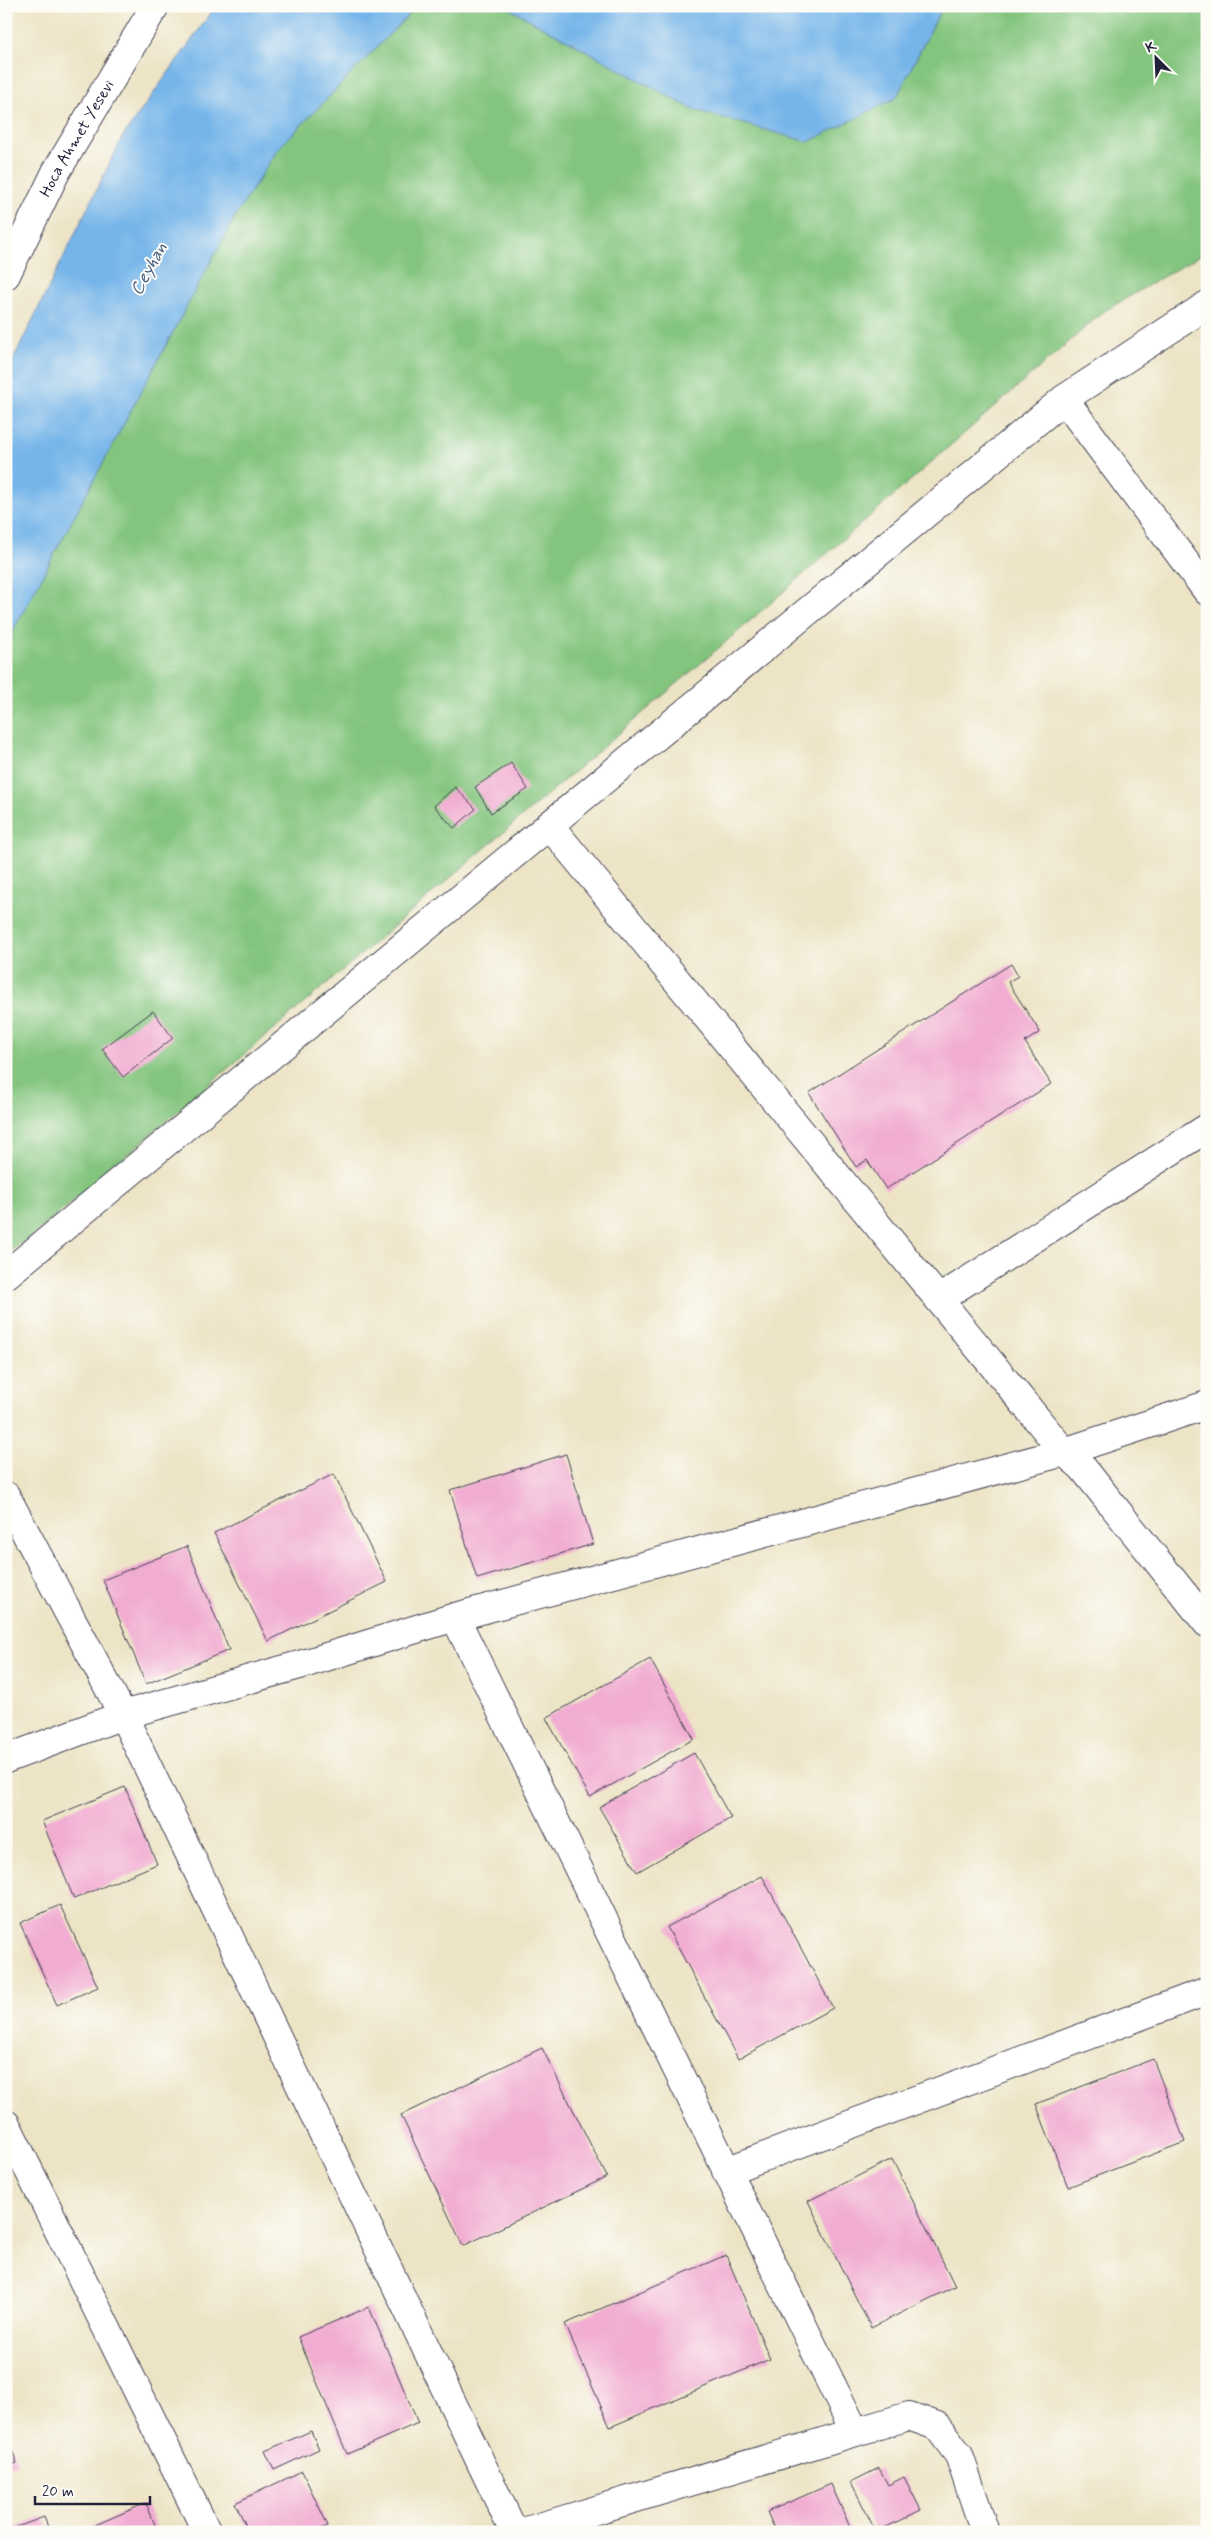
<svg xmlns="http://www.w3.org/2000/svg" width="1213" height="2538" font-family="Mynerve,sans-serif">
	<rect width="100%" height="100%" fill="#fdfcf7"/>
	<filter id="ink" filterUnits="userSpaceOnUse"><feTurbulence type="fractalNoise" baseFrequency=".02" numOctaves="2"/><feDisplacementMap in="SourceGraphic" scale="10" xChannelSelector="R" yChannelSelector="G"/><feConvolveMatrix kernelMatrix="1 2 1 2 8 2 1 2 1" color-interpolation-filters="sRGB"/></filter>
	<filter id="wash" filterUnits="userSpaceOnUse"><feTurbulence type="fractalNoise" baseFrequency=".0096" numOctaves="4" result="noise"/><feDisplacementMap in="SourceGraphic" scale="20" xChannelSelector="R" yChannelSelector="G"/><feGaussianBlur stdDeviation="1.12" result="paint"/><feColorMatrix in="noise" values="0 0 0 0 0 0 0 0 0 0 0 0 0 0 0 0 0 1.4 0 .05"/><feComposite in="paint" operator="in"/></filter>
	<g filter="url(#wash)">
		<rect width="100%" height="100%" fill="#ede4c6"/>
		<path fill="#83c57e" stroke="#52745c" d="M417 6H505L692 109 896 98 943 6H1207V251L1103 312 742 628 30 1238 6 1253V644L233 220 278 149Z"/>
		<path fill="#76b5e9" stroke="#4c6c92" d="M216 6H417L278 149 233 220 6 644V374L123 136Z
			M505 6H943L896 98 808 142 692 109Z"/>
		<g id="blocks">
			<path fill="#f1acd1" d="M511 763 528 789 491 813 475 787Z
				M455 787 476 809 454 828 434 806Z
				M1011 964 1018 976 1008 982 1040 1032 1025 1042 1051 1084 886 1189 867 1160 856 1167 809 1093Z
				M153 1011 173 1038 123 1077 102 1049Z
				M566 1454 593 1544 477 1579 450 1490Z
				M334 1474 387 1582 268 1641 214 1533Z
				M187 1546 229 1650 146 1684 103 1580Z
				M650 1659 694 1739 590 1797 546 1718Z
				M694 1753 731 1818 637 1872 599 1807Z
				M125 1787 157 1864 74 1899 42 1821Z
				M762 1876 833 2008 738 2059 667 1927Z
				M60 1905 98 1987 57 2005 20 1923Z
				M542 2048 607 2177 463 2246 401 2115Z
				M1153 2059 1185 2142 1068 2187 1036 2104Z
				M892 2159 955 2286 871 2328 808 2201Z
				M726 2255 770 2359 610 2427 565 2324Z
				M369 2307 418 2423 347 2454 298 2337Z
				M311 2431 319 2449 274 2470 265 2451Z
				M6 2435 17 2463 6 2467Z
				M879 2468 888 2485 904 2477 921 2510 876 2532 851 2482Z
				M302 2471 328 2526 314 2532H249L235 2503Z
				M831 2484 852 2532H776L767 2512Z
				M146 2503 158 2532H79Z
				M44 2517 50 2532H6V2531Z"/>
		</g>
	</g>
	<g filter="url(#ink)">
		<use href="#blocks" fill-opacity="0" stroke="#403f50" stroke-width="1"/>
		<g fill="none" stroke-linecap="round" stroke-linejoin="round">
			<g stroke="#403f50" stroke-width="30">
				<g id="minor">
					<path id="s1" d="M6 275 56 172 155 6"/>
					<path d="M1064 399 1207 591"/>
					<path d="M550 826 1064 1452 1082 1467 1207 1623"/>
					<path d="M6 1275 1064 399 1207 305"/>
					<path d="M939 1299 1207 1128"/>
					<path d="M6 1496 123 1715 514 2532"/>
					<path d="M455 1617 855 2432"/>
					<path d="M6 1759 123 1715 310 1662 455 1617 1064 1452 1207 1405"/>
					<path d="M6 2124 207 2532"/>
					<path d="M726 2171 1207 1991"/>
					<path d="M523 2532 909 2416 937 2426 959 2455 985 2532"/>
				</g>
			</g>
			<use href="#minor" stroke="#fff" stroke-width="28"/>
		</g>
	</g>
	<g text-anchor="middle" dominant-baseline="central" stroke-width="4" stroke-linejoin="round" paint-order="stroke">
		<g font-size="16" fill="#22223b" stroke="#fdfcf7">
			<text stroke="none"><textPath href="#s1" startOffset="154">Hoca Ahmet Yesevi</textPath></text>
		</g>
		<g font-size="18" font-style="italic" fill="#445d81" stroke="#fdfcf7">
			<text transform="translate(149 269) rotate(-62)">Ceyhan</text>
		</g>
	</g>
	<rect width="1213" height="2538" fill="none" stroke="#fdfcf7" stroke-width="25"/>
	<g transform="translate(1156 58) rotate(336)" stroke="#fdfcf7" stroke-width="4" paint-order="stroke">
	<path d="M0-4L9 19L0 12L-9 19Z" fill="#22223b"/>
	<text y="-8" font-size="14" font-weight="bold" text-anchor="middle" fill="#22223b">K</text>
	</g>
	<path d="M35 2496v8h115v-8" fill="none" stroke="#22223b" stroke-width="2.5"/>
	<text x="42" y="2496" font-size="15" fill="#22223b" stroke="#fdfcf7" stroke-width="4" paint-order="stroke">20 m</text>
</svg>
